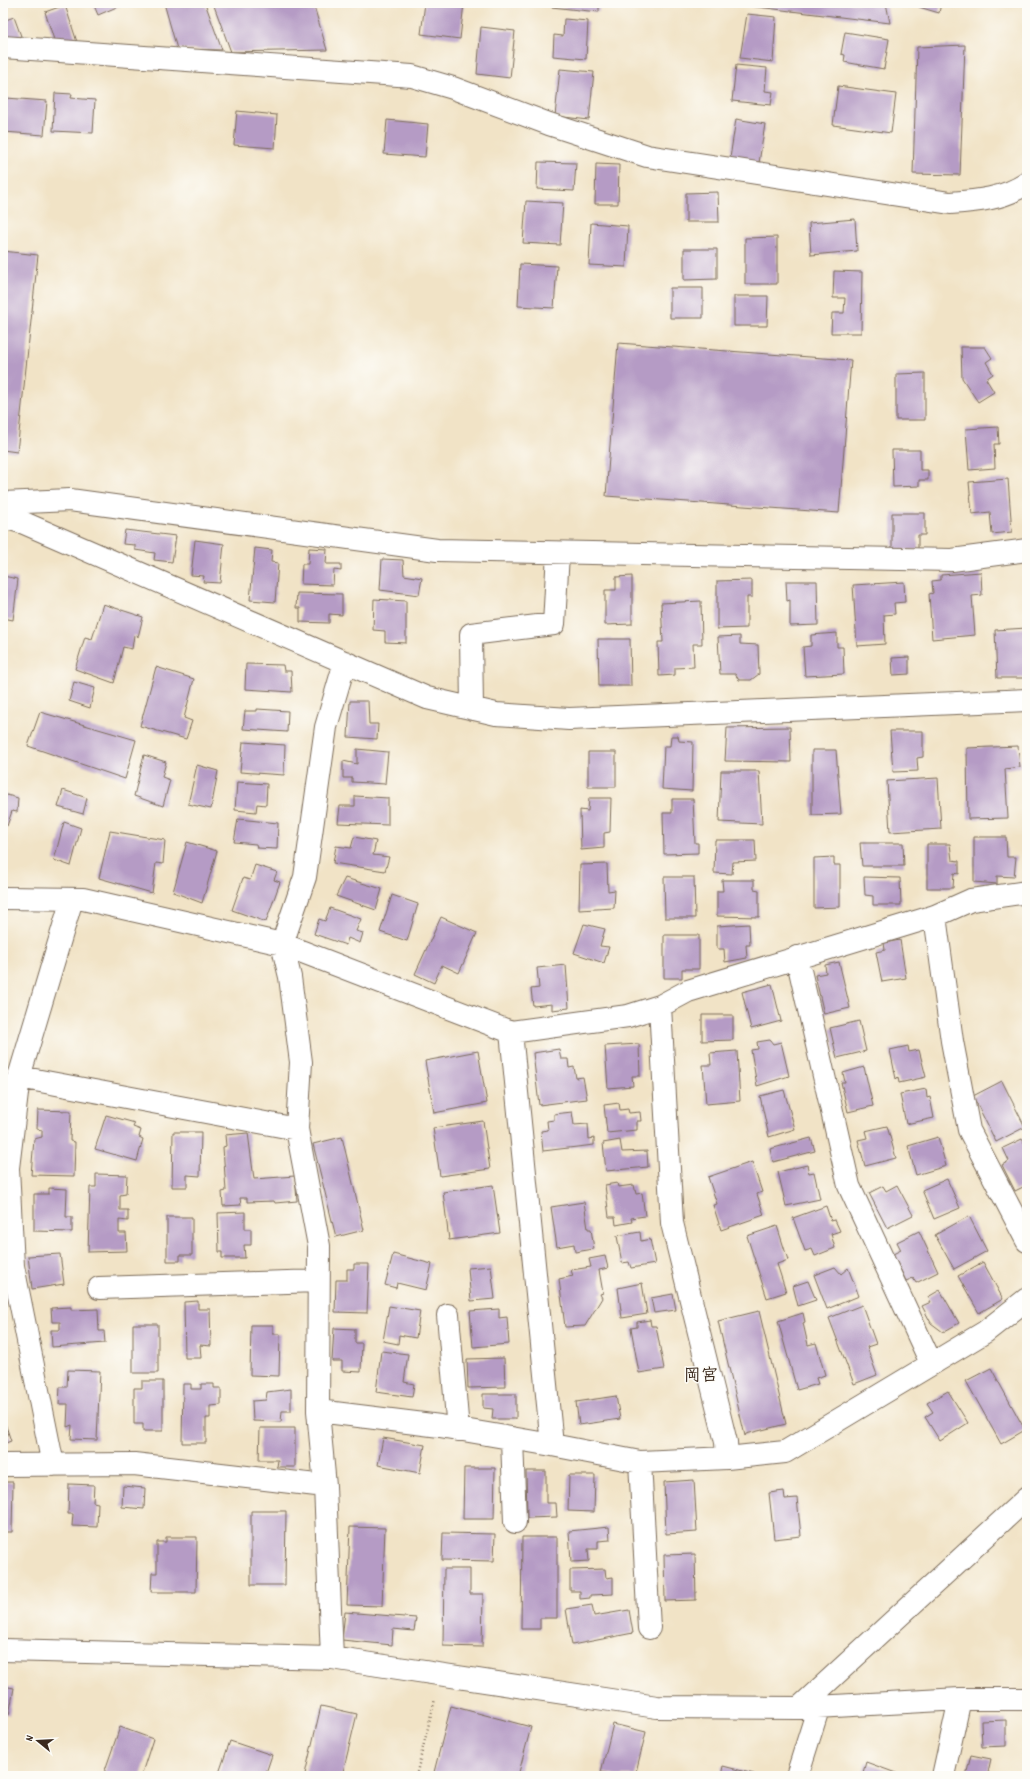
<svg xmlns="http://www.w3.org/2000/svg" width="1030" height="1779" font-family="Dekko,'Klee One',sans-serif">
	<rect width="100%" height="100%" fill="#fdfcf7"/>
	<filter id="ink" filterUnits="userSpaceOnUse"><feTurbulence type="fractalNoise" baseFrequency=".025" numOctaves="2"/><feDisplacementMap in="SourceGraphic" scale="8" xChannelSelector="R" yChannelSelector="G"/><feConvolveMatrix kernelMatrix="1 2 1 2 8 2 1 2 1" color-interpolation-filters="sRGB"/></filter>
	<filter id="wash" filterUnits="userSpaceOnUse"><feTurbulence type="fractalNoise" baseFrequency=".012" numOctaves="4" result="noise"/><feDisplacementMap in="SourceGraphic" scale="16" xChannelSelector="R" yChannelSelector="G"/><feGaussianBlur stdDeviation="0.9" result="paint"/><feColorMatrix in="noise" values="0 0 0 0 0 0 0 0 0 0 0 0 0 0 0 0 0 1.4 0 .05"/><feComposite in="paint" operator="in"/></filter>
	<g filter="url(#wash)">
		<rect width="100%" height="100%" fill="#f1e3c6"/>
		<g id="blocks">
			<path fill="#b59bc5" d="M93 3H126L98 15Z
				M164 3H205L222 50 177 49Z
				M213 3H313L327 50 231 52Z
				M425 3H464L460 39 421 34Z
				M551 3H599V12L551 7Z
				M733 3H886L890 23 733 4Z
				M920 3H941L939 13 919 7Z
				M65 5 77 42 57 49 45 12Z
				M747 14 776 17 773 62 740 58Z
				M14 17 21 36 3 42V21Z
				M564 19 588 21 586 59 553 56 554 35 563 36Z
				M481 27 515 31 510 78 477 74Z
				M845 32 889 39 884 69 844 62 845 55 841 54Z
				M965 45 960 175 913 174 917 47Z
				M736 65 767 68 765 91 773 92 771 105 732 101Z
				M560 69 594 72 589 120 555 116Z
				M838 86 896 94 891 133 833 125Z
				M55 93 72 94 71 98 95 100 93 133 53 131Z
				M6 98 47 101 44 135 4 132Z
				M237 111 277 115 275 148 234 145Z
				M736 119 765 124 759 163 730 158Z
				M387 120 428 124 425 157 384 154Z
				M538 162 576 163 574 191 537 189Z
				M596 164 619 165 618 204H595Z
				M718 192 719 222H686V193Z
				M526 201 563 203 560 245 523 243Z
				M855 219 857 251 811 255 809 223Z
				M591 223 628 226 626 267 589 265Z
				M777 237V284H745V238Z
				M684 249H717V279L684 280Z
				M3 251 38 255 17 452 3 450Z
				M520 264 557 266 554 308 518 306Z
				M834 271 862 272 861 333H831L832 313H844L845 298H833Z
				M670 288H703V318H670Z
				M734 296H768L767 326H734Z
				M618 343 851 360 839 513 606 496Z
				M961 347H985L992 358 986 362 993 374 986 379 994 392 978 402 962 378Z
				M925 373V420H896V374Z
				M998 427 999 444H994L995 468 969 470 966 429Z
				M892 450H920V470H928V480H919V486L893 487Z
				M1008 479 1012 532 992 534 990 512 972 514 969 482Z
				M892 513H925V535H918V550H892Z
				M125 530 176 536 172 562 154 560 155 553 135 550V545L123 544Z
				M195 540 224 544 220 583 203 582 204 576 191 575Z
				M255 548 272 550 271 562 278 563 275 602 250 600Z
				M309 548 327 549 326 564H341V571L334 570 333 585 301 584 302 564H308Z
				M382 559 403 560 404 575 422 578 419 595 380 590Z
				M981 572 982 595 972 596 975 635 932 639 929 594 933 593 932 581 941 580V575Z
				M3 576 18 579 13 620 3 618Z
				M632 576V624L605 625V590H616V577Z
				M752 580V597H747V628L717 629V581Z
				M786 581H817L818 625 790 626V600L787 601Z
				M904 582 905 602 894 603 895 614 884 615 885 644 857 646 853 585Z
				M297 593 342 594V615L329 614V623L300 622V608H296Z
				M374 599 406 601V643L385 642V631L373 630Z
				M701 601 702 644H693L694 667 675 668V675L659 676 658 642H663L661 603Z
				M103 604 143 617 138 637 134 635 132 649 123 647 114 683 75 669 85 637 92 639Z
				M1027 628V678H997L995 630Z
				M837 633V647H843L844 674 805 676 803 647 811 646V635Z
				M740 636V644L758 645 759 674 751 680H739L735 674H720L718 637Z
				M598 639H630L631 686H599Z
				M909 657V674L893 675 892 658Z
				M246 664 283 665 284 671H291L292 692 245 689Z
				M156 667 194 679 184 718 192 721 186 739 140 726Z
				M74 682 95 688 90 708 69 701Z
				M350 701H368L369 724H378L377 739 348 737Z
				M257 709 288 711 287 732 243 729 245 711H257Z
				M40 712 136 740 125 779 28 746Z
				M790 727 791 762 725 761 727 728Z
				M890 731H923V757L917 758 918 771 893 772Z
				M671 736H678L679 741 693 742 692 791 662 789 664 746H670Z
				M243 742 285 745 284 775 240 772Z
				M1018 746 1020 767 1005 769 1008 818 968 819 967 748Z
				M357 749 388 752 385 784 352 782V778H343V761L357 764Z
				M812 750H836L841 814 812 815Z
				M588 752H616V787H588Z
				M144 755 166 762 162 777 170 780 163 806 134 796Z
				M197 765 218 771 211 809 188 804Z
				M721 771H759L762 824 719 822Z
				M938 778 941 829 890 832 887 781Z
				M237 782 267 784 266 805 257 804 256 812 235 810Z
				M63 790 87 798 83 814 58 807Z
				M3 794 18 798 17 812 12 811 7 826 3 824Z
				M355 796 388 798V825L338 823 340 806H355Z
				M589 798H611L610 832 604 833V848L581 850 580 810 588 811Z
				M672 799H693L695 843H698V853L664 854 663 813H672Z
				M238 819 278 823 277 849 257 848 256 844 234 842Z
				M64 822 81 828 71 866 54 860Z
				M110 831 165 840 163 864 156 863 152 893 99 878Z
				M354 837 376 841 373 855 389 857 385 871 333 863 336 846 351 848Z
				M974 837H1006L1007 857H1016L1014 877 997 876V884L974 882Z
				M715 840H755L756 861 733 862 732 874 714 873Z
				M3 841H6L4 857H3Z
				M187 842 217 851 202 903 173 892Z
				M860 843H903L904 866H862Z
				M927 844H950L952 860 959 861V874L954 873 953 888H927Z
				M834 857V865H840V907L814 908V858Z
				M607 864 608 891 615 890 614 908 579 910 580 865Z
				M255 865 277 872 274 880 280 882 266 922 232 910 243 878 250 880Z
				M664 877H694L695 918H665Z
				M864 877 900 878 901 905H873V896L865 895Z
				M345 878 382 889 376 910 336 896Z
				M722 880H754V889L759 890V917L717 916V891H723Z
				M392 895 418 904 407 941 380 932Z
				M330 908 361 919 356 931 363 933 360 943 348 938 346 945 314 934 319 919 325 921Z
				M441 917 477 933 459 973 442 965 434 983 415 974Z
				M584 924 605 929 600 946 609 947 604 963 574 953Z
				M749 924 750 945H746L747 958 725 962 724 949H717V926Z
				M664 935H699V969H682V978H664Z
				M900 940 906 978 882 982 876 952 885 950 884 943Z
				M839 962 850 1008 824 1014 815 975 826 973 825 965Z
				M566 965 569 1008 552 1010V1004L533 1006 531 989 539 988 537 968Z
				M772 984 781 1021 751 1029 742 992Z
				M702 1015H733V1040L702 1041Z
				M859 1021 866 1051 837 1058 830 1028Z
				M770 1040 773 1044 781 1042 789 1076 757 1086 751 1050 758 1049 757 1042Z
				M639 1044 640 1076H632L633 1086 608 1088 605 1046Z
				M908 1046 909 1052 919 1050 926 1077 899 1083 898 1077 896 1079 890 1050Z
				M559 1049 561 1059H568L569 1068 574 1067 576 1078 583 1077 587 1099 539 1105 533 1053Z
				M478 1051 487 1103 434 1113 425 1061Z
				M737 1051 740 1101 706 1104 703 1065H711L710 1053Z
				M864 1067 873 1106 848 1112 841 1082H845L843 1073Z
				M1002 1081 1025 1127 996 1142 973 1096Z
				M926 1089 927 1098 930 1097 934 1118 906 1124 900 1094Z
				M784 1090 795 1129 769 1137 760 1096Z
				M619 1103 620 1110 628 1109 629 1113 640 1112 641 1121H637V1130L607 1133 604 1105Z
				M38 1110 71 1111 70 1141 75 1142 74 1176 31 1175 34 1139 42 1137V1130L37 1129Z
				M572 1112 574 1125 588 1124 589 1139 594 1138V1145L543 1151 541 1131 548 1130 547 1121 554 1120V1114Z
				M106 1115 135 1123 133 1127 141 1130 139 1137 143 1139 137 1161 95 1149Z
				M483 1121 490 1169 440 1176 433 1128Z
				M887 1126 896 1158 865 1166 858 1140 867 1138 865 1131Z
				M173 1132H201L200 1176 187 1175V1187H172Z
				M248 1133 254 1179 295 1176 297 1201 275 1203 274 1201 247 1202V1198H240L241 1205 223 1206 222 1192 226 1191 223 1147 226 1146 225 1135Z
				M342 1137 364 1230 336 1237 313 1144Z
				M938 1137 946 1166 916 1175 908 1146Z
				M811 1138 815 1151 773 1162 770 1149Z
				M1022 1139 1027 1148V1185L1015 1191 1002 1165 1009 1161 1003 1148Z
				M620 1140 622 1152 647 1151 648 1167 606 1171 603 1143Z
				M752 1162 762 1192 757 1194 764 1215 721 1230 713 1205 717 1204 708 1177Z
				M807 1165 809 1173 814 1172 820 1199 786 1206 778 1172Z
				M96 1174 127 1175 126 1194 120 1195V1210H128V1221L119 1220V1233H126L127 1251 88 1252 90 1187H96Z
				M947 1179 960 1208 934 1219 922 1190Z
				M617 1183 618 1187 634 1185 636 1194 642 1193 645 1216 631 1218 632 1222 616 1225 615 1217H609L605 1185Z
				M493 1185 500 1233 449 1240 443 1192Z
				M897 1185 913 1215 887 1228 869 1193 883 1186 886 1191Z
				M49 1188 67 1189 66 1217H72V1232L34 1231V1194H49Z
				M584 1202 588 1229H591L594 1249 575 1252 574 1244 557 1247 551 1207Z
				M826 1206 831 1221 835 1220 840 1231 831 1234 835 1248 815 1256 812 1249 805 1251 793 1218Z
				M245 1212V1229H251V1245H244L245 1258H222V1252H219L218 1213Z
				M969 1216 987 1251 954 1269 935 1235Z
				M167 1217H192V1255H180V1261H167Z
				M777 1226 788 1260 777 1264 786 1292 767 1298 747 1236Z
				M919 1231 938 1272 916 1283 913 1278 906 1281 893 1254 901 1250 897 1242Z
				M640 1232 641 1241 650 1239 655 1264 631 1268 629 1262 622 1263 617 1236Z
				M60 1254 64 1284 32 1289 28 1256Z
				M393 1254 432 1264 426 1290 397 1283 396 1288 385 1285Z
				M605 1256 608 1268 599 1270 603 1293 600 1294 602 1298 585 1326 565 1327 559 1279 573 1276 571 1270 591 1267 589 1259Z
				M983 1262 1003 1299 979 1313 958 1276Z
				M354 1264H369L367 1313 335 1312 336 1280H347V1269H354Z
				M491 1266 495 1299 471 1301 468 1268Z
				M835 1267 841 1274 848 1268 859 1296 827 1309 814 1275Z
				M808 1281 816 1300 798 1306 793 1286Z
				M642 1283 647 1314 622 1318 618 1288Z
				M940 1290 959 1323 943 1332 931 1323 922 1306 931 1302 928 1297Z
				M673 1294 676 1310 654 1313 651 1298Z
				M198 1301V1309H210L211 1346 200 1345 201 1358H185L184 1302Z
				M862 1305 876 1344 867 1347 877 1375 854 1384 829 1318Z
				M389 1306 420 1311 416 1338 399 1335 398 1344 383 1341Z
				M71 1307V1310L98 1309 99 1331H104L105 1343 52 1347 51 1330H60V1322H52L51 1308Z
				M499 1309V1318L507 1317 509 1344 473 1347 470 1311Z
				M759 1311 786 1424 746 1434 745 1436 718 1321Z
				M803 1313 805 1322 803 1323 808 1345 816 1343 825 1375 816 1378 818 1384 797 1390 778 1321Z
				M650 1320 651 1326H656L664 1369 639 1373 631 1328 637 1327V1322Z
				M133 1324H158V1373H133Z
				M251 1325H273V1334H280L279 1376 250 1375Z
				M334 1328 355 1329V1343H362L361 1372 342 1371V1361H332Z
				M381 1351 408 1354 404 1382 414 1384 412 1397 376 1392Z
				M504 1358 505 1387 468 1388 467 1359Z
				M991 1368 1025 1430 1001 1444 966 1381Z
				M68 1370 100 1371 97 1440 71 1439 72 1425 67 1427 68 1404H59L60 1387H67Z
				M142 1381H163V1431H143V1424H134V1388H142Z
				M183 1384H191V1389H201V1384H214V1388H221V1405L210 1406V1418H206V1443H182Z
				M291 1389V1411H282L281 1422 253 1421 252 1401 266 1400 267 1392Z
				M948 1391 968 1423 940 1441 925 1417 933 1412 927 1403Z
				M483 1394H516V1419H492L493 1409 483 1408Z
				M616 1396 620 1419 579 1425 576 1402Z
				M3 1417 11 1441 3 1444Z
				M260 1428H295V1467H277L278 1460H259Z
				M383 1438 425 1445 420 1473 378 1465Z
				M464 1468H495L494 1519H463Z
				M526 1471H546V1503H556L557 1517 527 1518Z
				M569 1475H595L594 1512 568 1511Z
				M694 1480 697 1532 666 1534 664 1482Z
				M3 1482H13L12 1532H3Z
				M69 1484 94 1485 93 1502 98 1503 97 1527 72 1526 73 1514H68Z
				M123 1486 145 1488 144 1509 122 1507Z
				M784 1491 785 1499 797 1498 801 1536 774 1539 769 1493Z
				M251 1511H286L285 1585H251Z
				M350 1527 385 1528 382 1606 347 1605Z
				M609 1527 610 1540 598 1541V1549H588L589 1561 571 1562 569 1531Z
				M443 1533 495 1534 494 1561 442 1560Z
				M166 1537H197L196 1592H151L152 1573H157V1542H166Z
				M522 1537H557V1618H540V1629H521Z
				M695 1554 696 1600 665 1601 664 1555Z
				M444 1569H470V1594H483L482 1647 443 1646Z
				M605 1569 606 1578 613 1577V1594L590 1595V1598L580 1599V1591H570V1570Z
				M592 1605 594 1616 629 1610 633 1633 572 1645 566 1609Z
				M345 1612 416 1618 414 1631 393 1629 392 1645 342 1640Z
				M3 1686 14 1688 9 1715 3 1714Z
				M321 1706 357 1714 342 1776H314L305 1774Z
				M451 1706 531 1727 518 1776H433Z
				M1006 1720V1746L982 1747 981 1721Z
				M613 1724 646 1732 635 1776H616L601 1772Z
				M120 1727 153 1739 141 1776H103Z
				M230 1741 272 1755 265 1776H218Z
				M971 1755 991 1759 988 1772 994 1776H966Z
				M866 1762 904 1776H862Z
				M723 1766 754 1774V1776H721Z"/>
		</g>
	</g>
	<g filter="url(#ink)">
		<use href="#blocks" fill-opacity="0" stroke="#7b6b59" stroke-width="1"/>
		<g fill="none" stroke-linecap="round" stroke-linejoin="round">
			<g stroke="#7b6b59" stroke-width="24">
				<path id="minor" d="M3 47 412 76 453 88 549 124 647 156 950 203C977 201 1004 199 1027 183
					M3 503 70 500 437 550 952 560 1027 550
					M3 517 24 523 427 698 496 714 569 719 1027 700
					M345 662 326 727 305 877 282 944 290 977 301 1062 297 1129 319 1246 318 1411 440 1426 552 1445 640 1462 727 1458 785 1452 985 1332 1027 1299
					M472 709 471 634 554 624 558 553
					M3 898 83 899 282 944 511 1032 628 1016 660 1006 688 991 935 916 971 900 1027 892
					M935 916 952 1041 969 1130 1027 1241
					M797 957 849 1186 931 1363
					M660 1006 672 1223 726 1442 727 1458
					M511 1032 552 1445
					M19 1077 297 1129
					M99 1288 318 1281
					M448 1315 458 1430
					M318 1411 325 1486 332 1658
					M512 1438 515 1522
					M640 1462 649 1628
					M3 1465 134 1464 325 1486
					M53 1465 13 1266 8 1168 19 1077 72 899
					M3 1650 332 1658 657 1707 799 1708 960 1699H1027
					M799 1708 1027 1498
					M797 1776 819 1706
					M943 1776 960 1699"/>
			</g>
			<path stroke="#7b6b59" stroke-width="2.5" stroke-dasharray="1 3" stroke-linecap="butt" d="M416 1776 435 1699"/>
			<use href="#minor" stroke="#fff" stroke-width="22"/>
		</g>
	</g>
	<g text-anchor="middle" dominant-baseline="central" stroke-width="3" stroke-linejoin="round" paint-order="stroke">
		<g font-size="17" font-weight="bold" fill="#3b2a1e" stroke="#fdfcf7">
			<text x="701" y="1377">岡宮</text>
		</g>
	</g>
	<rect width="1030" height="1779" fill="none" stroke="#fdfcf7" stroke-width="16"/>
	<g transform="translate(38 1741) rotate(288)" stroke="#fdfcf7" stroke-width="3" paint-order="stroke">
	<path d="M0-3L7 15L0 10L-7 15Z" fill="#3b2a1e"/>
	<text y="-6" font-size="11" font-weight="bold" text-anchor="middle" fill="#3b2a1e">N</text>
	</g>
</svg>
